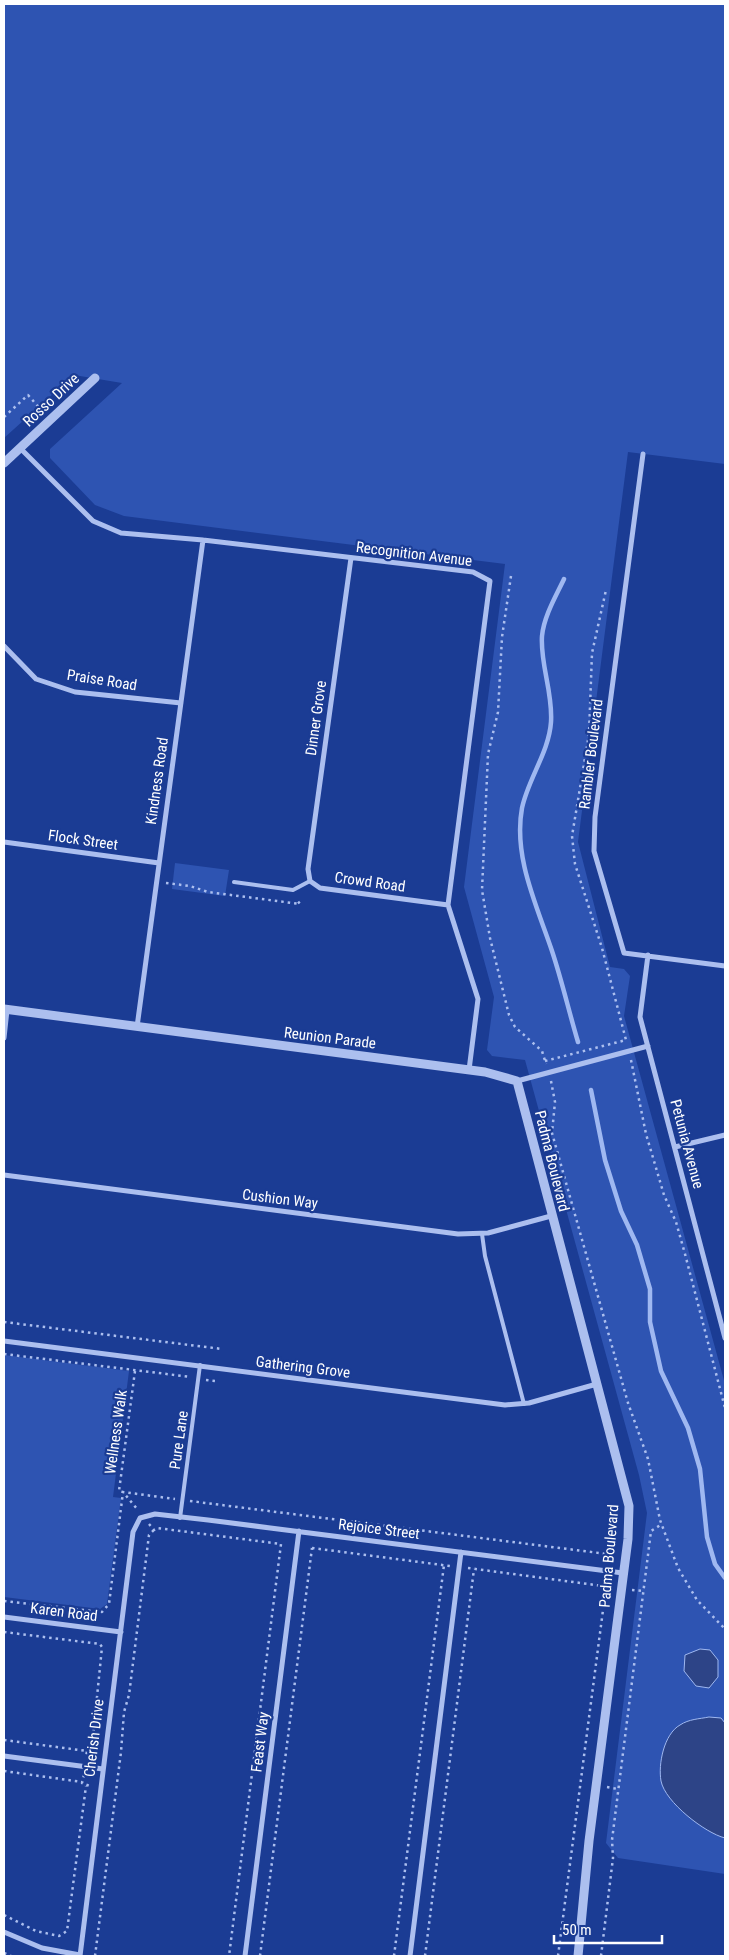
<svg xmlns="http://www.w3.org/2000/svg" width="729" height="1960" font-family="'Roboto Condensed',sans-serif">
	<rect width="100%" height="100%" fill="#1b3c94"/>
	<path fill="#2e54b2" d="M4 4H725V464L628 452 578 842 610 967 624 969 630 976 624 1016 725 1384V1874L618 1858 606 1843 647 1513 639 1475 525 1060 492 1056 487 1050 494 997 464 887 505 564 124 516 95 505 50 458V449L122 383 74 375 4 438Z
		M175 863 229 870 225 896 172 889Z
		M4 1355 129 1371 113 1497 121 1498 107 1604 100 1609 4 1597Z"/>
	<path fill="#2d4487" stroke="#9fb8f1" d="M700 1649 710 1650 718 1660V1677L709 1688 696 1686 684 1671 685 1655Z
		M709 1717 721 1718 725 1723V1838C705 1833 665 1802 661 1781 658 1764 664 1734 680 1725 689 1719 699 1719 709 1717Z"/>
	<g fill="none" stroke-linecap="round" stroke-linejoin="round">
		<path stroke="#9fb8f1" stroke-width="4.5" d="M564 579C556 596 544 616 542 636 540 664 553 692 551 722 549 752 528 779 522 808 513 857 537 906 552 951 562 981 569 1012 578 1042
			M591 1090 605 1160 621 1211 637 1245 650 1289V1322L661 1371 688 1428 700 1469 707 1537 715 1564 725 1578"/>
		<path stroke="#acbfef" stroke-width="2.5" stroke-dasharray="2.5 4" stroke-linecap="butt" d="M4 417 28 395 43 412
			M511 576 502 637 498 712 488 754 482 890 490 938 509 1015 515 1027 542 1051 546 1064
			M166 883 190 886 208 892 300 904 296 899
			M631 1060 646 1134 664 1195 676 1222 685 1254 725 1408
			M545 1061 626 1040 602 948 575 864 572 836 589 734 592 653 606 590
			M551 1081 555 1102 552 1133 628 1403 648 1459 660 1520 678 1568 697 1600 725 1629
			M4 1322 222 1349
			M4 1354 191 1377
			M135 1371 119 1491 123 1492 138 1510
			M206 1380 215 1381
			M190 1501 607 1554
			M149 1524 154 1530 157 1528 281 1544 229 1956
			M312 1548 450 1566
			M606 1562 607 1554 610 1555 612 1537
			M468 1568 603 1586
			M632 1590 644 1591
			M4 1601 102 1612 109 1604 123 1492 175 1499
			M4 1632 100 1644 102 1647 92 1747 87 1751 86 1757
			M4 1740 87 1751
			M4 1771 82 1782
			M84 1775 82 1783 92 1787
			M607 1787 618 1789
			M4 1915 36 1931 59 1936 67 1931 86 1786
			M4 1953 11 1956
			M95 1956 121 1752 124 1712 129 1695 149 1535 154 1530
			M260 1956 312 1548
			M394 1956 444 1565
			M425 1956 474 1569
			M558 1956 606 1587 603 1586 604 1580
			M601 1956 613 1858 612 1840 651 1531 662 1524"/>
		<path stroke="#acbfef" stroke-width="4" d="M234 882 293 890 310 881
			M482 1234 485 1256 524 1404
			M180 1518 200 1365"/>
		<path stroke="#acbfef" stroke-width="5" d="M20 448 93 521 121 533 203 540 473 572 490 581 448 905 478 999 469 1070
			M643 454 595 817 594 851 624 953 725 966
			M351 558 308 869 310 881 320 888 448 905
			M4 646 36 679 75 692 181 703
			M4 842 159 863
			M648 955 640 1017 725 1338
			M137 1027 203 540
			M4 1038 7 1010
			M517 1081 648 1046
			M675 1147 725 1135
			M4 1175 458 1234 488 1233 551 1216
			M4 1341 505 1405 529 1403 597 1384
			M4 1617 121 1632
			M4 1756 103 1769
			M4 1932 42 1948 80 1955
			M80 1956 133 1532 140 1518 155 1514 208 1520 623 1573
			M245 1956 299 1531
			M410 1956 461 1552"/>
		<path stroke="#acbfef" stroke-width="9" d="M4 463 95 378
			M4 1009 485 1072 517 1081 629 1506 628 1539 589 1841 578 1956"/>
	</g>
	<g text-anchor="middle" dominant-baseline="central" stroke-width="4.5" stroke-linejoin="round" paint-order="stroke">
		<g font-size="15" fill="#fff" stroke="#1b3c94">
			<text transform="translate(51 400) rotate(-43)">Rosso Drive</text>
			<text transform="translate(414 554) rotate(7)">Recognition Avenue</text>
			<text transform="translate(102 680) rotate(9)">Praise Road</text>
			<text transform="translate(316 718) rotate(-82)">Dinner Grove</text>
			<text transform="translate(591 754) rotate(-83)">Rambler Boulevard</text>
			<text transform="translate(157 781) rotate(-82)">Kindness Road</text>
			<text transform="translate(83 840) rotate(8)">Flock Street</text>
			<text transform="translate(370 882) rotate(8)">Crowd Road</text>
			<text transform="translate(330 1038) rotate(7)">Reunion Parade</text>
			<text transform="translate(687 1144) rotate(75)">Petunia Avenue</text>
			<text transform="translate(552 1161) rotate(76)">Padma Boulevard</text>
			<text transform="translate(280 1199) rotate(7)">Cushion Way</text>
			<text transform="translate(303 1367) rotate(7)">Gathering Grove</text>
			<text transform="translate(116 1432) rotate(-82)">Wellness Walk</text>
			<text transform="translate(179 1440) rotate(-82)">Pure Lane</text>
			<text transform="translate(379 1529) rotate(7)">Rejoice Street</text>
			<text transform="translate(609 1556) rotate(-85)">Padma Boulevard</text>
			<text transform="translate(64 1612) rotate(7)">Karen Road</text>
			<text transform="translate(94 1738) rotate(-83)">Cherish Drive</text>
			<text transform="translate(260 1742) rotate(-83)">Feast Way</text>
		</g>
	</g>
	<rect width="729" height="1960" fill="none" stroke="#ffffff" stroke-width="10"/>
	<path d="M554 1935v8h108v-8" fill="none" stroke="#ffffff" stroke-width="2.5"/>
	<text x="562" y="1935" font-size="15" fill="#ffffff" stroke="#1b3c94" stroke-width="4" paint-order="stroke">50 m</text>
</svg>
